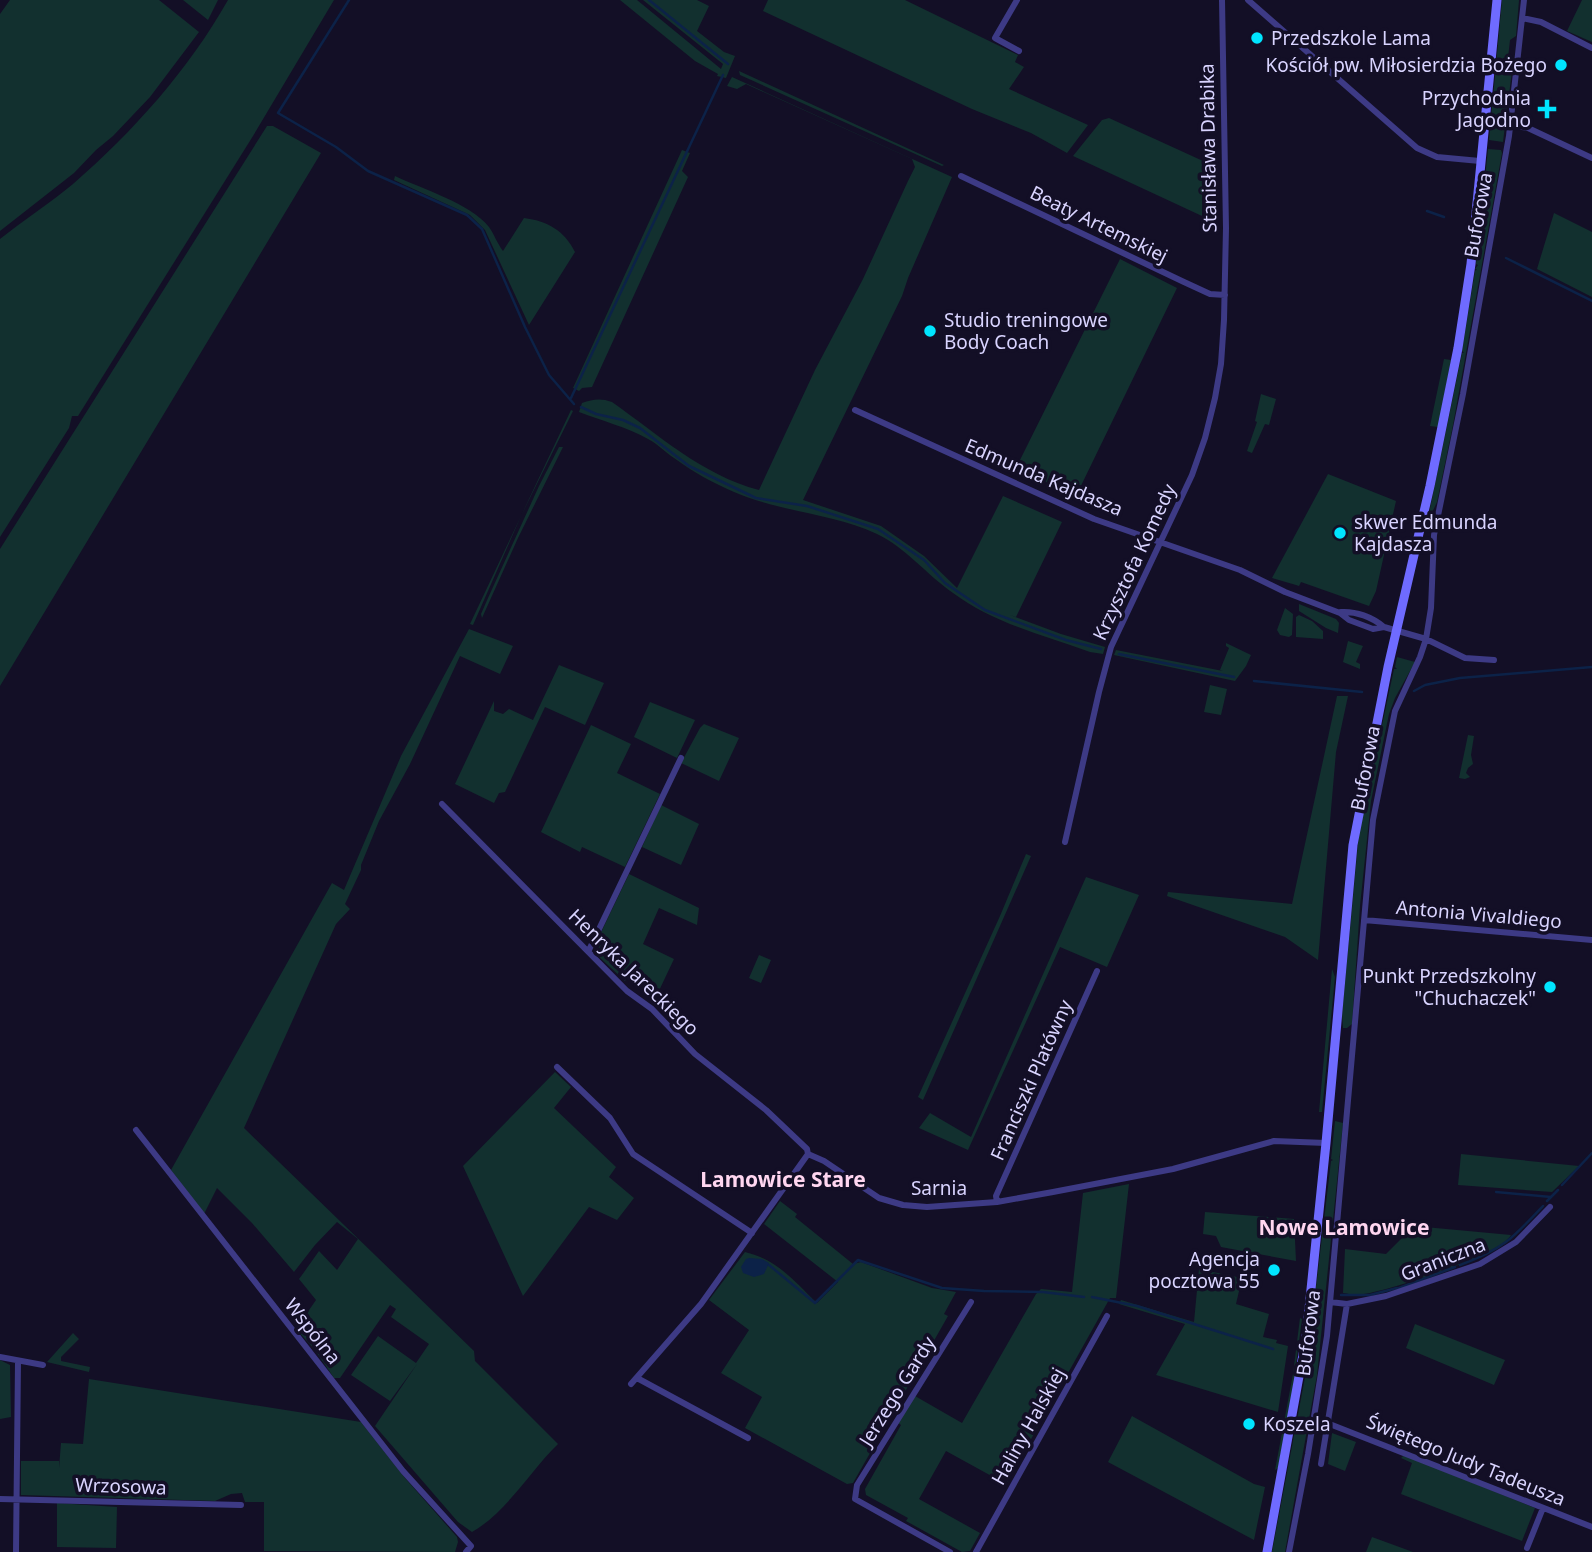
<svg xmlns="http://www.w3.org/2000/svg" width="1592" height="1552" font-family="'Noto Sans',sans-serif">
	<rect width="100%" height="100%" fill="#130f26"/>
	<path fill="#12302f" d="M10 0H159L199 32 150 97 113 136 96 150 74 173 0 231V14Z
		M183 0H218L208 20Z
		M228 0H334L253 136 78 416H72L69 428 0 537V239C24 220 50 203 73 184 133 132 189 69 228 0Z
		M620 0H637L721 69 723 64 643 0H697L709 6 697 31 724 52 735 56 726 78 717 76 718 74 695 61Z
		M768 0H905L1018 55 1015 62 1024 67 1009 89 1088 125 1067 153 1031 133 972 109 763 11Z
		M1502 0H1519L1516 36 1510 40 1507 67 1512 71 1503 142 1489 140Z
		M1582 0H1592V42L1567 31Z
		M739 71 944 165 942 166 740 75Z
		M732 77 952 177 908 278 902 296 803 500 881 526 924 556 957 588 1003 496 1062 522 1016 617 1010 615 1061 634 1105 647 1103 654 1090 652C1043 635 993 623 953 593 927 575 906 548 877 534 832 513 780 512 734 492 713 483 693 472 674 458 665 452 658 444 648 439 627 427 602 421 579 412L582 403C593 399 601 398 612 402 659 435 702 475 759 490L815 370 863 279 908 181 915 167 912 159 746 84 737 89 727 86Z
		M1109 118 1203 161 1202 216 1073 156 1102 120Z
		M267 126H273L321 153 0 686V549Z
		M1488 149 1501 150 1502 153 1453 425 1437 502 1427 523 1462 353H1464L1462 351 1475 271 1477 269H1475L1478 265 1476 264Z
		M682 150 690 153 682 171 688 177 592 387 582 388 579 391 573 388Z
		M395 176C422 189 470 203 489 227 494 234 497 243 503 251L524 218C547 221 564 230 575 252L529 325 485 230 470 215 394 180Z
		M1554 213 1592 232V297L1537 269Z
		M1120 259 1177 288 1076 496 1016 468Z
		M1444 359 1451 360 1438 427 1430 426Z
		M1261 394 1276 399 1269 425 1265 424 1252 453 1247 451 1257 422 1255 421Z
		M571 410 573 411 521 516 473 625 470 624Z
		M559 447H563L518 538 482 618 481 614 488 598 539 486Z
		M1328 474 1396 501 1376 591 1369 606 1301 582 1299 586 1296 585 1272 578Z
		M1299 604 1336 619 1339 623 1338 633 1326 628 1299 611Z
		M1285 608 1293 614 1292 635 1289 637 1280 635 1277 630Z
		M1299 615 1312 621 1323 631V639L1296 637V617Z
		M469 629 513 646 500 674 460 656 410 764 379 821 361 865V870L345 904 350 909 336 924 244 1128 474 1351 475 1361 558 1444C530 1471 507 1512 472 1532L458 1522 375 1426 417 1364 390 1401 351 1375 378 1336 416 1363 429 1344 391 1317 396 1309 390 1305 340 1378H334L315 1350 296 1329 316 1300 299 1279 302 1275 319 1251 337 1270 358 1239 337 1222 315 1245 294 1272 252 1223 217 1188 204 1214 171 1170 332 883 344 890 401 756Z
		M1348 641 1363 646 1356 662 1360 664V669L1343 662Z
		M1226 643 1251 655 1246 666 1235 681 1114 655 1116 650 1223 671 1220 670 1229 648 1226 646Z
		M1397 657 1415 662 1395 698 1389 714 1371 801 1360 906 1352 1024 1347 1028H1343L1342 1015 1359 833 1394 669H1397L1395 667Z
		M559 665 604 683 585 725 545 707 505 792 499 793 494 803 455 784 494 701V711L503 714 509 709 533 720Z
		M1210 685 1227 689 1221 715 1204 712Z
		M1337 696H1348L1336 752 1318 960 1285 937 1167 896 1168 892 1292 904Z
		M650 702 695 720 677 758 634 737Z
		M704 724 739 738 719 781 681 763 700 728Z
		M591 725 631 744 617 773 660 794 625 867 582 847 580 852 541 832Z
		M1468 735 1474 736 1471 755 1473 764 1468 768 1466 773 1470 777 1465 779 1459 778Z
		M661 805 699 824 681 865 642 847Z
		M1026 854 1031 856 923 1100 918 1097 1000 916Z
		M629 874 699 908 697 925 659 908 643 944 674 959 656 997 650 998 628 976 625 981 597 955 594 947Z
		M1086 877 1139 895 1107 967 1060 947 968 1150 919 1128 930 1113 971 1137Z
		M759 955 771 960 761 983 749 978Z
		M1332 969 1335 977 1322 1112H1319Z
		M555 1072 571 1087 554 1108 616 1167 609 1177 634 1198 617 1220 589 1207 523 1296 463 1166Z
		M1335 1121 1343 1123 1317 1375 1285 1552H1272L1306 1372 1331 1161 1333 1160 1331 1159Z
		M1461 1154 1579 1166 1552 1192 1458 1185Z
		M1129 1184 1116 1298H1110L1006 1484 946 1451 919 1499 980 1533 970 1551 962 1552 906 1521 908 1518 866 1495 865 1489 901 1425 898 1423 915 1396 962 1423 1036 1294 1041 1289 1072 1292 1083 1193Z
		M780 1201 797 1214 795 1217 853 1264 861 1262 932 1288 956 1292 944 1314 948 1316 853 1483 847 1484 745 1428 762 1397 721 1373 749 1330 709 1300 745 1252C778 1260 794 1281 817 1303L838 1282 764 1224Z
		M1205 1212 1294 1219 1296 1261 1221 1247 1216 1236 1203 1234Z
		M1414 1226 1511 1235C1501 1255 1391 1290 1364 1294 1357 1296 1350 1294 1343 1293L1345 1249 1386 1254Z
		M1199 1269 1242 1278 1236 1304 1269 1314 1263 1337 1277 1340 1276 1343 1288 1346 1278 1412 1156 1375 1185 1324 1119 1304 1121 1300 1194 1322Z
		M1300 1318 1302 1319 1292 1394 1278 1468 1275 1470 1293 1374Z
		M1415 1324 1505 1360 1494 1385 1406 1348Z
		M73 1333 79 1339 61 1357V1361L90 1367 89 1372 47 1362Z
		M0 1360 10 1365 11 1417 0 1419Z
		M89 1379 361 1422 405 1478 457 1537 458 1542 455 1552 264 1551V1502H245L242 1493 231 1494 215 1501 21 1495V1461H59V1468L61 1443 83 1444Z
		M1132 1416 1254 1484 1265 1487 1254 1540 1108 1462Z
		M1332 1433 1356 1442 1345 1471 1328 1464Z
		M1404 1455 1535 1508 1522 1541 1401 1494 1412 1463 1401 1458Z
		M57 1503 117 1507 116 1548 57 1547Z
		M1372 1537 1413 1552H1366Z"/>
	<path fill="#0c2248" d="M749 1258 762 1259 769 1263 764 1274 754 1277 743 1273 741 1267 746 1259Z"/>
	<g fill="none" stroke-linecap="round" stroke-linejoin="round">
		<path stroke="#0c2248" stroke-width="2.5" d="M349 0 278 113 336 147 368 171 467 215 482 229 525 327 549 375 574 404
			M649 0 728 64
			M1427 211 1444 217
			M1506 258 1592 301
			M571 398 723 75
			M581 407 596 414 623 420 640 428 689 466 756 498 807 506 878 529 924 560 945 583 985 610 1066 640 1101 649
			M1119 654 1234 677
			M1254 681 1362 692
			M1414 691 1425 685 1460 678 1592 667
			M1562 1185 1592 1153
			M1496 1192 1551 1197
			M1547 1201 1558 1190
			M769 1265 815 1303 858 1260 942 1288 984 1291 1043 1292 1084 1297
			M1460 1265C1503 1249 1512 1239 1543 1206
			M1399 1288 1455 1267
			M1341 1295H1370L1397 1288
			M1092 1297 1137 1306 1273 1349"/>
		<path stroke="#3d3a85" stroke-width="6" d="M1017 0 995 38 1019 51
			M1248 0 1417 148 1437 157 1480 161
			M1522 18 1541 22 1592 48
			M1511 125 1528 128 1592 158
			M961 176 1184 282 1210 294 1225 295
			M855 410 1094 519 1240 570 1285 592 1340 613 1349 620 1373 629 1384 627 1426 639 1465 658 1494 660
			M1341 612C1356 611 1372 617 1384 627
			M442 804 627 991 652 1009 695 1054 766 1110 807 1149 808 1154
			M1065 842 1099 692 1111 647 1192 475 1205 438 1215 398 1221 364 1224 320 1226 228 1222 0
			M1364 920 1592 940
			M589 950 681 758
			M557 1067 610 1118 633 1154 752 1233
			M136 1130 403 1471 471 1546 466 1552
			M808 1154 824 1161 879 1198 903 1205 927 1207 997 1202 1053 1192 1173 1169 1274 1141 1326 1143
			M997 1202 996 1196 1097 971
			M1330 1302 1347 1304 1386 1296 1480 1264 1516 1242 1550 1207
			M0 1357 43 1365
			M637 1378 748 1438
			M631 1384 701 1304 808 1154
			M1327 1423 1592 1527
			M1321 1464 1347 1304
			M0 1499 241 1505
			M1527 1548 1543 1508
			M16 1552 18 1362
			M950 1552 855 1499 857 1485 971 1302
			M976 1552 1107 1316
			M1289 1552 1308 1454 1327 1336 1373 820 1395 711 1420 657 1426 639 1431 608 1434 535 1463 394 1509 136 1524 0"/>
		<path stroke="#6f6bff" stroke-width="9" d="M1267 1552 1306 1338 1326 1143 1353 845 1388 667 1430 486 1458 348 1471 264 1497 0"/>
	</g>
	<g fill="#00e5ff" stroke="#130f26" stroke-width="2.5">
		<circle cx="1257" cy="38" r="7"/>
		<circle cx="1561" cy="65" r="7"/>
		<path d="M1543.5 98.5h7v7h7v7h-7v7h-7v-7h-7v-7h7z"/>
		<circle cx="930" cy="331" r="7"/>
		<circle cx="1340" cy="533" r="7"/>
		<circle cx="1550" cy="987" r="7"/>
		<circle cx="1274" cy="1270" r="7"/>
		<circle cx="1249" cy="1424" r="7"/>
	</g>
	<g text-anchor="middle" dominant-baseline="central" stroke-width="7" stroke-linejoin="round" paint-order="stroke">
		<g font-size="19" fill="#d9d4ff" stroke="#130f26" text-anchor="start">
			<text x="1271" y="38">Przedszkole Lama</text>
			<text x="1547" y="65" text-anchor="end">Kościół pw. Miłosierdzia Bożego</text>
			<text x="1531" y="98" text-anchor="end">Przychodnia<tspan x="1531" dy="22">Jagodno</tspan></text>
			<text x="944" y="320">Studio treningowe<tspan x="944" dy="22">Body Coach</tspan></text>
			<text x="1354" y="522">skwer Edmunda<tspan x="1354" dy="22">Kajdasza</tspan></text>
			<text x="1536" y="976" text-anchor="end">Punkt Przedszkolny<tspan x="1536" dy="22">"Chuchaczek"</tspan></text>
			<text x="1260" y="1259" text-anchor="end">Agencja<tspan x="1260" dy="22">pocztowa 55</tspan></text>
			<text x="1263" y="1424">Koszela</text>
		</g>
		<g font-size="19" fill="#d9d4ff" stroke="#130f26">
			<text transform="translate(1208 148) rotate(-91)">Stanisława Drabika</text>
			<text transform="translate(1478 215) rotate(-80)">Buforowa</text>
			<text transform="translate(1099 224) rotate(26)">Beaty Artemskiej</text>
			<text transform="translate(1044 477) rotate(23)">Edmunda Kajdasza</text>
			<text transform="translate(1134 562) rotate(-65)">Krzysztofa Komedy</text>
			<text transform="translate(1365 768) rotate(-79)">Buforowa</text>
			<text transform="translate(1479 914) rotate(5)">Antonia Vivaldiego</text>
			<text transform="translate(634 972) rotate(44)">Henryka Jareckiego</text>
			<text transform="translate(1031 1080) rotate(-66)">Franciszki Platówny</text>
			<text x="939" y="1188">Sarnia</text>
			<text transform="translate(1443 1259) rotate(-21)">Graniczna</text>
			<text transform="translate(313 1331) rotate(52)">Wspólna</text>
			<text transform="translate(1308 1333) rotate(-83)">Buforowa</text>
			<text transform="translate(897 1391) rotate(-58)">Jerzego Gardy</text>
			<text transform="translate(1028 1426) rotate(-61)">Haliny Halskiej</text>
			<text transform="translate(1466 1460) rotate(22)">Świętego Judy Tadeusza</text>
			<text transform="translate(121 1486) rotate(2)">Wrzosowa</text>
		</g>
		<g font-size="21" font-weight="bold" fill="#ffd6f0" stroke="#130f26">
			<text x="783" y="1179">Lamowice Stare</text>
			<text x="1344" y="1227">Nowe Lamowice</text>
		</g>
	</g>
</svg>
